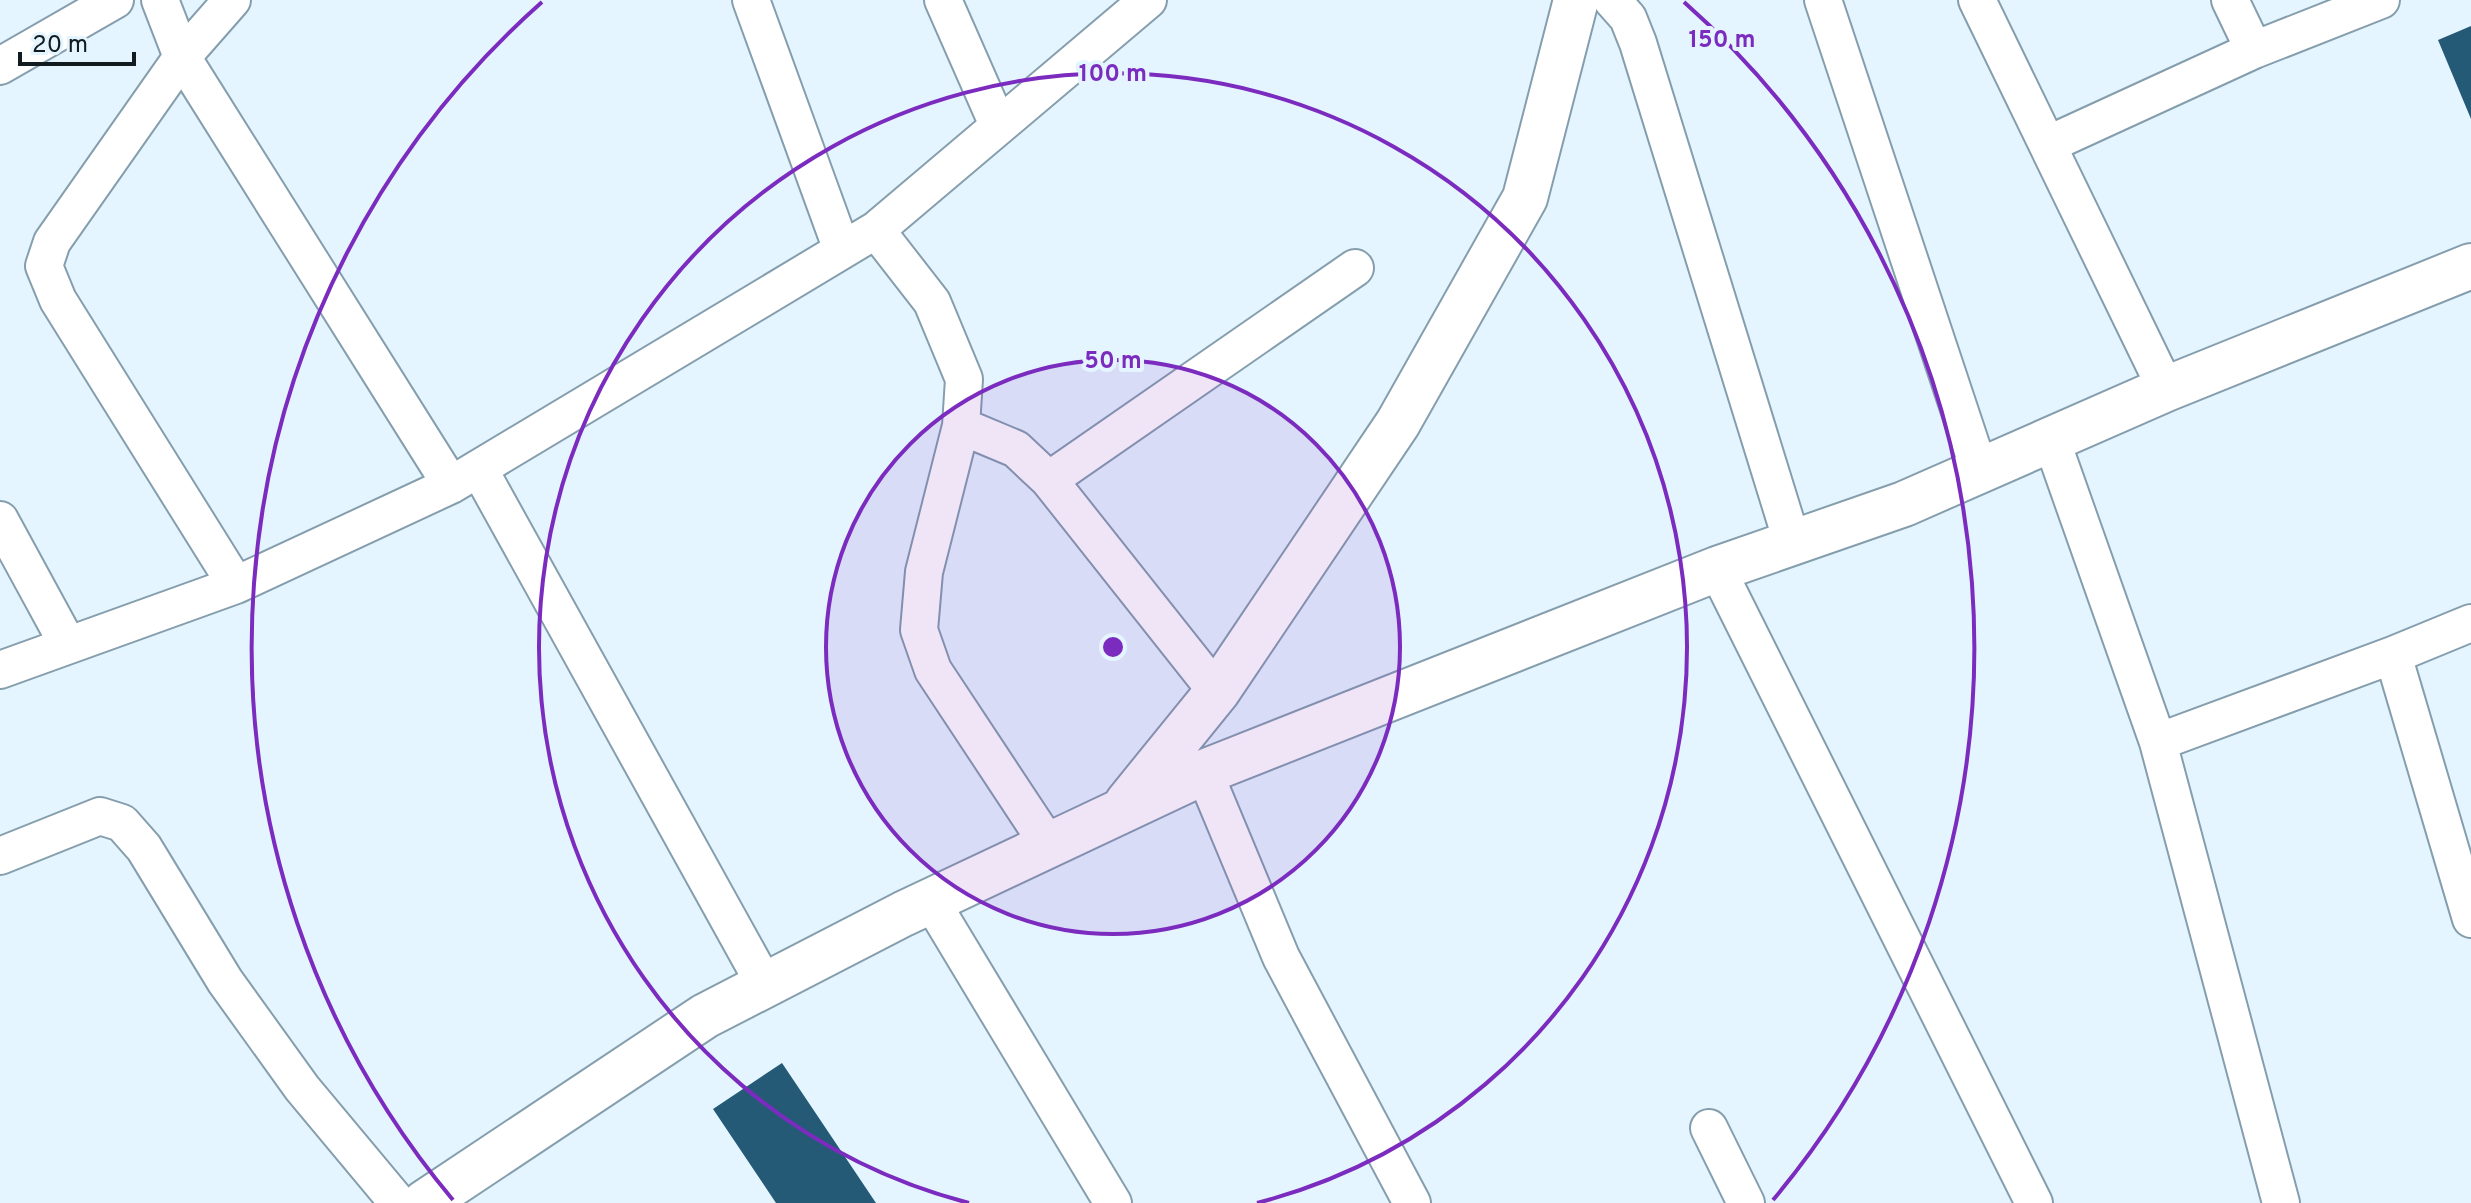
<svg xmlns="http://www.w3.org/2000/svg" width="2471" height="1203" font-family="Overpass,sans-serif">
	<rect width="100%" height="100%" fill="#e5f5ff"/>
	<path fill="#255a76" d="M2471 26V119L2438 40Z
		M782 1063 876 1203H776L713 1109Z"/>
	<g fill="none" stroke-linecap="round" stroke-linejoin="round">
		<g stroke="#859ead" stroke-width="40">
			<path id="street" d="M160 0 182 57 451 485
				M232 0 182 57 52 242 44 266 58 300 236 585
				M751 0 842 250
				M943 0 998 125
				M1612 0 1628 18 1638 43 1793 545
				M1823 0 1979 469
				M1977 0 2166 389
				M2230 0 2254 50
				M0 66 115 0
				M2049 144 2254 50 2381 0
				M876 230 932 302 964 379 961 426 924 572 919 630 933 670 1048 844
				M961 426 1016 449 1049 480 1217 692
				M2051 439 2158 742 2281 1203
				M479 469 765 985
				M1049 480 1355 268
				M0 520 68 645
				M1717 569 2034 1203
				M2393 655 2471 623
				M0 670 236 585 451 485 876 230 1148 0
				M2158 742 2393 655 2471 919
				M1204 772 1281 957 1412 1203
				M0 856 100 816 122 823 144 848 225 981 302 1088 398 1203
				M931 901 1113 1203
				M1709 1128 1746 1203"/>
		</g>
		<g stroke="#859ead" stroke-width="48">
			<path id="secondary" d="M1127 803 1217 692 1398 423 1525 198 1576 0
				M424 1203 705 1016 903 914 1204 772 1717 569 1904 504 2166 389 2471 266"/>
		</g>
		<use href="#street" stroke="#fff" stroke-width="36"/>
		<use href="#secondary" stroke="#fff" stroke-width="44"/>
	</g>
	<circle cx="1113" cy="647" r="287" fill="#7b2cbf" fill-opacity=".12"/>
	<g fill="none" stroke="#7b2cbf" stroke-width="4">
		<circle cx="1113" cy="647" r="287"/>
		<path d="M969 1203A574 574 0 1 1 1257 1203"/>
		<path d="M453 1200A861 861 0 0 1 542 2M1684 2A861 861 0 0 1 1773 1200"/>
	</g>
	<circle cx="1113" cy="647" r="12" fill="#7b2cbf" stroke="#e5f5ff" stroke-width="4"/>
	<g font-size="24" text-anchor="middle" font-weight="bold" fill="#7b2cbf" stroke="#e5f5ff" stroke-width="8" stroke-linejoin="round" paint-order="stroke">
		<text x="1722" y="47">150 m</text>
		<text x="1113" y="81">100 m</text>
		<text x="1113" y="368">50 m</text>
	</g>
	<path d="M20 52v12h114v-12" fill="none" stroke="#111b20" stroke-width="4"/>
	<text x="32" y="52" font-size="24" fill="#111b20" stroke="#e5f5ff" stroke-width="6" paint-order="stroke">20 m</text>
</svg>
